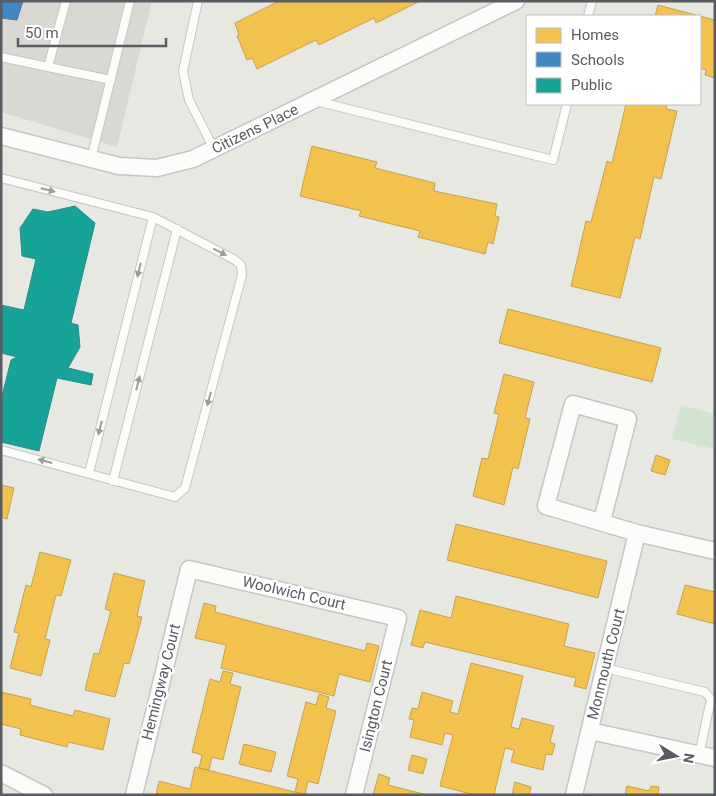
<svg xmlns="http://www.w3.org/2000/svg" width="716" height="796" font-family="Roboto,sans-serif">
	<rect width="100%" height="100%" fill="#e8e8e3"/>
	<path fill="#dad8d2" d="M1 1H152L117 147 1 112Z"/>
	<path fill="#d1e4cf" d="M681 405 715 414V449L672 439Z"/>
	<path fill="#f2c14e" stroke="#c4a353" d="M279 1H420L376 23 374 18 319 45 316 40 257 69 252 58 247 60 237 36 239 35 235 23Z
		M658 5 715 20V78L705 75 706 70 700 68V16H655Z
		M626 104H667L666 109 677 111 661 179 654 177 640 239 635 237 620 298 571 286 586 221 591 222 607 161 612 163Z
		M312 146 377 162 375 168 435 183 434 191 497 204 495 216 499 217 493 244 488 242 485 254 418 237 420 231 359 216 361 211 300 196Z
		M508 309 661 348 652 382 499 343Z
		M504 374 534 382 525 418 530 419 518 469 513 467 504 505 473 496 482 458 488 459 499 414 494 413Z
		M656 455 670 460 665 475 651 471Z
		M1 485 14 488 7 519 1 517Z
		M456 524 607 561 598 598 447 560Z
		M40 552 71 560 61 596 56 595 45 639 50 640 41 676 10 668 19 633 14 632 26 585 31 587Z
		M114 573 145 581 137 616 142 617 129 664 124 663 115 697 85 690 94 653 99 654 111 611 105 609Z
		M685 585 715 592V624L677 614Z
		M456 596 569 624 564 646 595 653 586 689 574 686 576 678 425 642 423 648 411 645 420 610 451 618Z
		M204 603 216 606 215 612 365 651 367 643 379 646 370 682 339 674 334 696 221 668 226 645 195 638Z
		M471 663 523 676 511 727 519 729 522 718 554 726 550 742 555 744 552 755 546 754 543 770 511 762 514 750 505 748 494 795H475L440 786 453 735 445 733 442 745 410 737 414 720 409 719 412 708 418 709 422 692 453 701 450 712 458 714Z
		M223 671 233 673 230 684 241 687 223 760 212 757 209 770 199 768 202 755 192 752 210 679 220 682Z
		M1 692 31 699 30 705 73 716 75 710 110 719 103 750 68 742 67 747 20 735 21 729 1 724Z
		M319 694 329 697 326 708 336 711 318 784 308 781 305 794 295 792 298 779 287 776 306 702 316 705Z
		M244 744 276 752 271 772 239 764Z
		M412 755 427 759 423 774 408 770Z
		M195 767 295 792 308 795H156L159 781 190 789Z
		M379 774 390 778 388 785 427 795H373Z
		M515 782 531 787 529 795H512Z
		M627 786 649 791 651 786 659 787 658 794 661 795H625Z"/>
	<path fill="#3f88c5" stroke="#477ba7" d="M1 1H23L17 20 1 18Z"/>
	<path fill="#17a398" stroke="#2b8e87" d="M75 206 95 223 71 323 78 325 80 347 68 368 93 374 91 385 57 378 39 451 1 442V400L11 360 17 357 1 353V305L24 310 36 259 22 256 20 228 33 209 48 212Z"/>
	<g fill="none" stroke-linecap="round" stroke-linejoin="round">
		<g stroke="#c5c5c5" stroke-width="10">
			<path id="lane" d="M198 1 183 71 189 100 214 149
				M588 16 592 1
				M1 57 48 67 66 1
				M48 67 111 80
				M316 101 553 160 567 104
				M91 159 130 1
				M1 178 153 217 89 473
				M1 450 175 497 185 488 242 275 241 265 235 260 153 217
				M113 481 177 229
				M605 668 705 692 711 699 699 755"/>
		</g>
		<g stroke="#c5c5c5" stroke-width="19">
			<path id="street" d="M1 136 119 166 157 168 193 159 516 1
				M602 521 628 419 573 404 546 506 637 533 715 551
				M590 731 715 758
				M1 773 44 795
				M134 795 189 569 398 618 354 795
				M574 795 637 533"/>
		</g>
		<use href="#lane" stroke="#fcfcfb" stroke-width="8"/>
		<use href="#street" stroke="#fcfcfb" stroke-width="16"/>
	</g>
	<defs><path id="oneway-solid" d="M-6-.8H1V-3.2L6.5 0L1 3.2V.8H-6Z" transform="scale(1.25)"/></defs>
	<g fill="#9a9c9e">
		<use href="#oneway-solid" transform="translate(48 190) rotate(14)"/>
		<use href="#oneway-solid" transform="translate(220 252) rotate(27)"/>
		<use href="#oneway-solid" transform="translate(139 270) rotate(104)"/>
		<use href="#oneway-solid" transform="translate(138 383) rotate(-76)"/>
		<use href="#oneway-solid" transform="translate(209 399) rotate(105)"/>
		<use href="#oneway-solid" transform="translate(100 428) rotate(104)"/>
		<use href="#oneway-solid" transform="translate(45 461) rotate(-165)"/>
	</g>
	<g text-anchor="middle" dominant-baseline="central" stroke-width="5" stroke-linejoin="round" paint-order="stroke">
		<g font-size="15" fill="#595c60" stroke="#fff">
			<text transform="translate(255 129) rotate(-26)">Citizens Place</text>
			<text transform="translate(294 593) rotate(13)">Woolwich Court</text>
			<text transform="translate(606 664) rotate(-76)">Monmouth Court</text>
			<text transform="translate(161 682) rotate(-76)">Hemingway Court</text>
			<text transform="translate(376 706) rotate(-76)">Isington Court</text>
		</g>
	</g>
	<rect width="716" height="796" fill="none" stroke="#595c60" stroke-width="5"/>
	<rect x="526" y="15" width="175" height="90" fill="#ffffff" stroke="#bdbebf"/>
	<rect x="536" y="28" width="25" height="15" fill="#f2c14e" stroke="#bdbebf"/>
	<text x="571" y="40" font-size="15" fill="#595c60">Homes</text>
	<rect x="536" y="52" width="25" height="15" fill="#3f88c5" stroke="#bdbebf"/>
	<text x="571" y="65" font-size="15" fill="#595c60">Schools</text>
	<rect x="536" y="78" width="25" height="15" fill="#17a398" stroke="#bdbebf"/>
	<text x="571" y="90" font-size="15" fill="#595c60">Public</text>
	<g transform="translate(676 756) rotate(100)" stroke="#ffffff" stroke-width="4" paint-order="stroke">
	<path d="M0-4L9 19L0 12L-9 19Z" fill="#595c60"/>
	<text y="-8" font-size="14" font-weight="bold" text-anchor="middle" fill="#595c60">N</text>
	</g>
	<path d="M18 38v8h148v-8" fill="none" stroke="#595c60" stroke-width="2.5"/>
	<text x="25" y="38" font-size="15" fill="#595c60" stroke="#ffffff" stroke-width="4" paint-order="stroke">50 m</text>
</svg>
